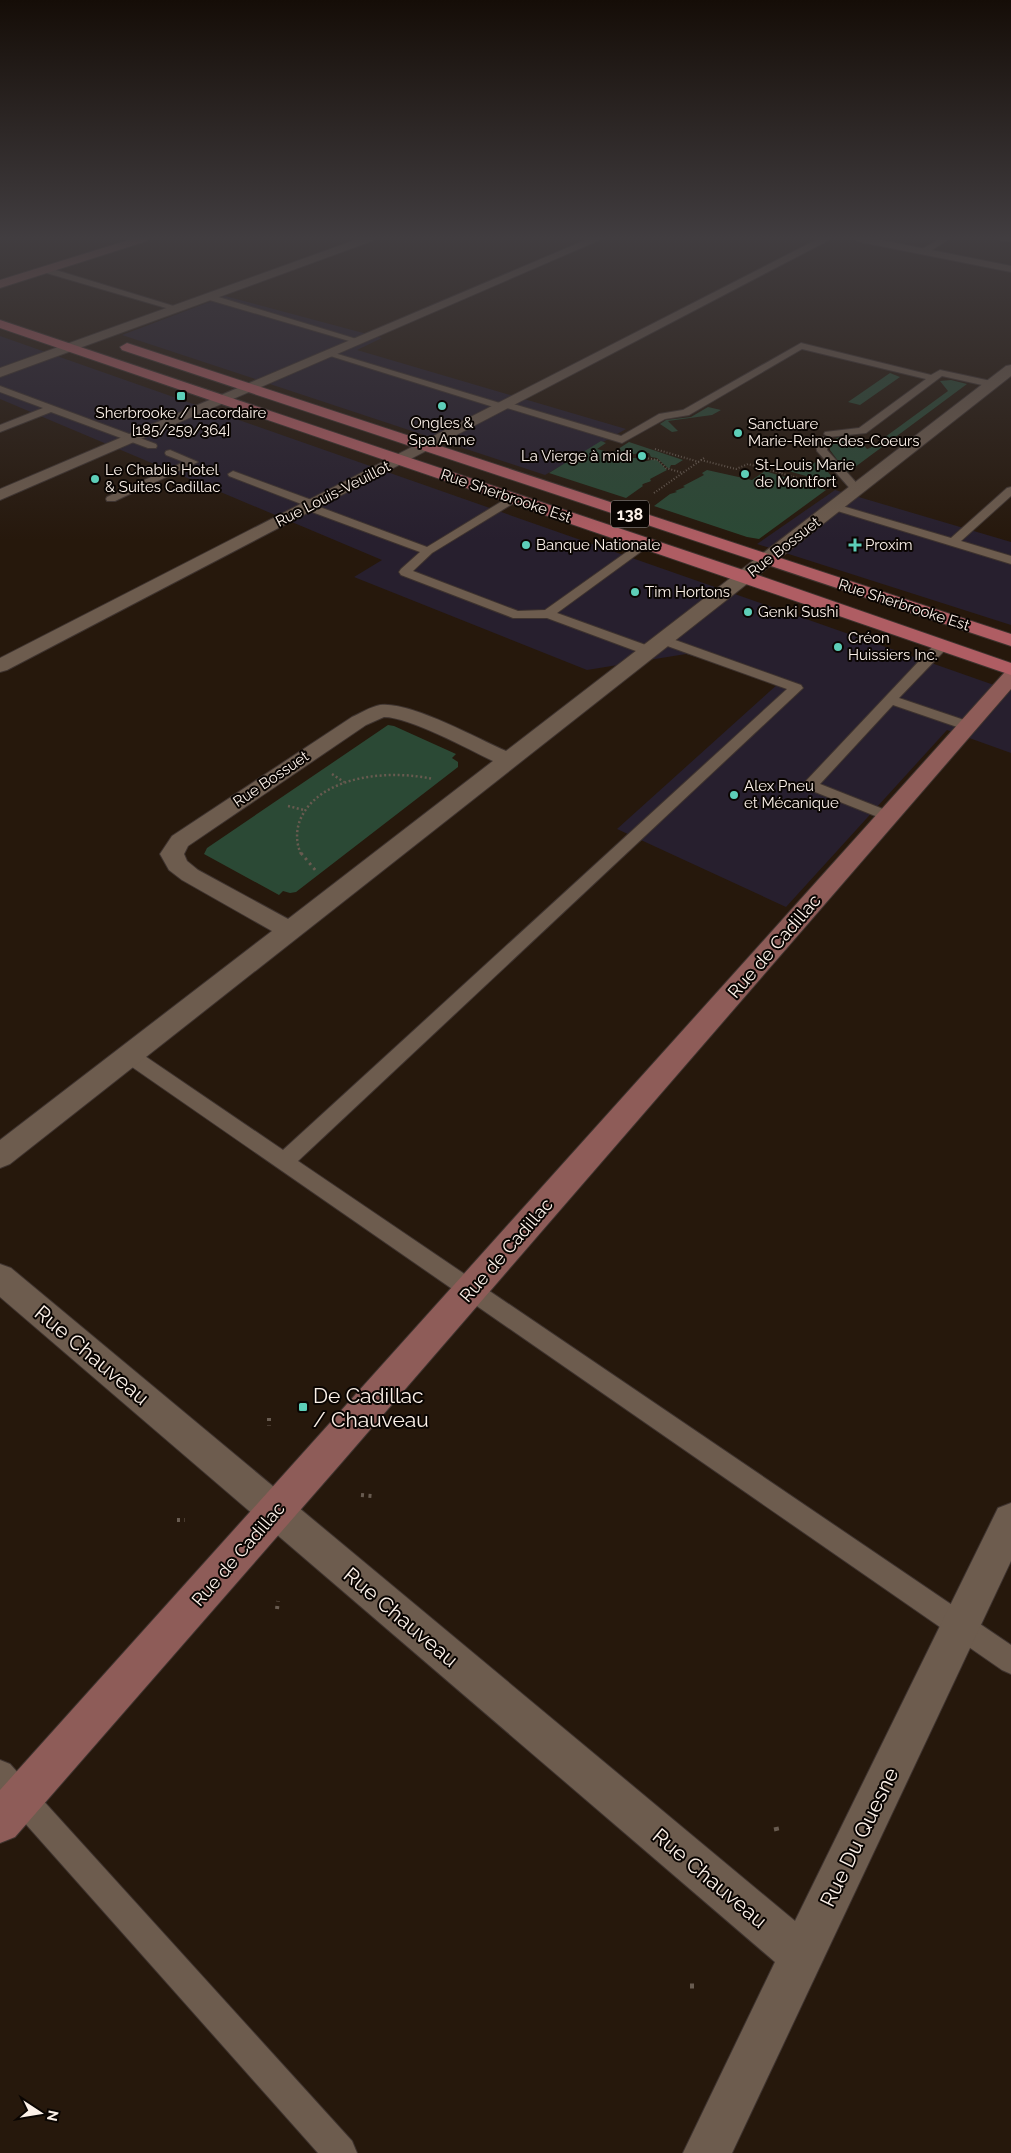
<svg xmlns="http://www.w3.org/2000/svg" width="1011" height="2153" font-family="Raleway,sans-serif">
	<rect width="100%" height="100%" fill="#26180c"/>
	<path fill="#271f2e" d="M225 296 382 338 357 350 626 429 545 475 122 335Z
		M0 336 1011 691V753L947 730 786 907 617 829 779 683 686 654 587 670 354 577 382 560 0 399Z
		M835 490 1011 542V625L757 544Z"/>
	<path fill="#2b4935" d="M890 373 900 377 860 405 848 402Z
		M951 380 967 384 847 473 830 450V442C840 435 847 435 858 439L867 449 870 448 948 391 940 381Z
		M708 407 721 410 712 415 668 421 678 431 672 432 660 424 666 420 691 417Z
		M601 441 606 443 597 449 612 453 629 442 683 460 675 465H671L669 469 657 458 651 457 649 453 633 454 632 458H639L642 462 656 459 667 470 650 479 651 481C648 483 645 482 642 485L643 486 626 498 549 473Z
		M820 462 836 482 834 484 785 470 796 465Z
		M707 470 752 480 765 471 826 490 759 539 747 537 654 506 670 494 677 492 675 491 685 487 683 486 704 475 702 473Z
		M388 725 394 726 456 754 452 758 458 762V767L296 892 290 893 283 891 279 895 204 854 207 848Z"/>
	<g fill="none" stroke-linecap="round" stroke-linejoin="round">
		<g stroke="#3e332f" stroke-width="2">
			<path id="lane" d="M940 239H949L926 254H920V250Z
				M1000 239H1011V242L1001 241Z
				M43 268H49L180 308 173 310 43 272Z
				M206 295H212L363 341 356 343 206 299Z
				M801 343 931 375 940 370 991 381 996 384 991 387 942 376 866 433 829 437 824 434 825 432 859 428 926 379 802 349 689 415 665 419 622 443 507 408 500 409 324 354 328 351 331 352 503 404 510 403 621 436 659 414 683 410Z
				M0 386 156 444 157 446 156 448H148L51 412 0 432V425L43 408 0 392Z
				M823 437 828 440 827 450 861 488 862 490 861 492H853L817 451C816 445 816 439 823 437Z
				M170 450 198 462 115 501H107L106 499 107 497 184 462 166 455 165 453 166 451Z
				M233 471 317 502 319 504 317 506 427 547 509 497H517L518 499 517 501 432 553 413 571 518 611 545 610 642 541H650L652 543 650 545 557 613 654 648 656 651 654 654H644L547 618H513L401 575 399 572 401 569 420 552 304 509 302 507 304 505 229 476 228 474Z
				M1011 487V496L961 541 1011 556V564L831 509 829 507 831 505H839L951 538 1007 488Z
				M664 636 801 685 803 688 298 1161 1011 1645V1674L1002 1670 122 1060 120 1055 122 1050 129 1048 136 1050 283 1150 787 689 659 643 658 640 659 637Z
				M942 641 948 645 947 648 899 698 973 723 975 726 973 729H963L893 705 820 784 893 813 896 816 893 819H883L805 788 803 785 805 782 937 642Z
				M0 1760 10 1764 352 2141 357 2153H318L0 1795Z"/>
		</g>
		<g stroke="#3e332f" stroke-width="2">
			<path id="street" d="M358 239H373L372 241 0 377V368Z
				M588 239H602L0 500V489Z
				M818 239H831L7 670 0 672V658Z
				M855 239H876L1011 266V272L860 242Z
				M1011 365V376L10 1164 0 1168V1140L272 931 182 880 169 870 160 854 172 836 352 717C361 713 370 707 380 705 410 701 476 738 506 751L1006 366ZM384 717C409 717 468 749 493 761L288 919 198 870 187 861 184 854 188 846 366 725Z
				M0 1264 11 1268 795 1921 998 1508 1011 1503V1561L732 2153H683L775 1962 0 1297Z"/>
		</g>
		<g stroke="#3e332f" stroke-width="2">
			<path id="secondary" d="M132 239H148L147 241 0 288V280Z
				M1011 671V689L343 1461 15 1837 0 1843V1790L1004 673Z"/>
		</g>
		<g stroke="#3e332f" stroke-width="2">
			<path id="primary" d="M0 320 752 573 1011 663V675L0 328Z
				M127 343 1011 634V646L122 350 120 347Z"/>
		</g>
		<path stroke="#685b50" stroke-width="2" stroke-dasharray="1 2" stroke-linecap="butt" d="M655 449 699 462
			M645 458 658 460 666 468 683 473
			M701 460 736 469 748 464 816 483
			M780 472 799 463
			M654 493 704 458"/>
		<path stroke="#685b50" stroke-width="2.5" stroke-dasharray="2 2.5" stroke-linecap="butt" d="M332 774 344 782
			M288 806 304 810
			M301 854C295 841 296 826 303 814 326 774 393 770 433 779"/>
		<path stroke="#685b50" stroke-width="3" stroke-dasharray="2.5 4" stroke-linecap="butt" d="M301 853 316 871"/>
		<path stroke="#685b50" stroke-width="4" stroke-dasharray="3 4.5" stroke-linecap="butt" d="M269 1418V1426
			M361 1495 372 1496
			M177 1520H185
			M277 1609 278 1601"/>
		<path stroke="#685b50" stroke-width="5" stroke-dasharray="4 5.5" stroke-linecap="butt" d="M776 1827 778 1836
			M690 1986H697"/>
		<use href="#lane" fill="#6d5c4e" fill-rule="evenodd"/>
		<use href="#street" fill="#6d5c4e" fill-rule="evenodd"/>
		<use href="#secondary" fill="#8e5c58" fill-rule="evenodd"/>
		<use href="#primary" fill="#af5d63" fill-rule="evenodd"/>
	</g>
	<linearGradient id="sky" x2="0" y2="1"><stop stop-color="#150d07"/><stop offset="0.44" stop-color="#413d40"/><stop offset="1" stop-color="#413d40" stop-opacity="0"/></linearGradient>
	<rect width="1011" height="540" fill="url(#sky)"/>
	<g fill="#5dceb8" stroke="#0a0502" stroke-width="2">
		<rect x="176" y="391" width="10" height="10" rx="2.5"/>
		<circle cx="442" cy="406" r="5"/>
		<circle cx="738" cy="433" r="5"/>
		<circle cx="642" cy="456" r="5"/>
		<circle cx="745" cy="474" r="5"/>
		<circle cx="95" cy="479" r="5"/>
		<circle cx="526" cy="545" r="5"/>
		<path d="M852.5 537.5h5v5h5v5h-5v5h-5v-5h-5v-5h5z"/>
		<circle cx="635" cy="592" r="5"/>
		<circle cx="748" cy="612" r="5"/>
		<circle cx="838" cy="647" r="5"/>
		<circle cx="734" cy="795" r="5"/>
		<rect x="298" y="1402" width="10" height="10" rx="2.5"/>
	</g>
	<g text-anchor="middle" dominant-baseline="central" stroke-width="4" stroke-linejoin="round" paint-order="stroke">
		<g font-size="15" fill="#fcf1e9" stroke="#0a0502" text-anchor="start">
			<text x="181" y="413" text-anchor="middle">Sherbrooke / Lacordaire<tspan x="181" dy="17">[185/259/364]</tspan></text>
			<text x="442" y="423" text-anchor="middle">Ongles &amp;<tspan x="442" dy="17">Spa Anne</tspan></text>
			<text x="748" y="424">Sanctuare<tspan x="748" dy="17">Marie-Reine-des-Coeurs</tspan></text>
			<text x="632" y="456" text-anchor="end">La Vierge à midi</text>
			<text x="755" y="465">St-Louis Marie<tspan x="755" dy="17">de Montfort</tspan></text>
			<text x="105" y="470">Le Chablis Hotel<tspan x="105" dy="17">&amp; Suites Cadillac</tspan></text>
			<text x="536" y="545">Banque Nationale</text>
			<text x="865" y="545">Proxim</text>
			<text x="645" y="592">Tim Hortons</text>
			<text x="758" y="612">Genki Sushi</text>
			<text x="848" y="638">Créon<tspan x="848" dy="17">Huissiers Inc.</tspan></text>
			<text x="744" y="786">Alex Pneu<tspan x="744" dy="17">et Mécanique</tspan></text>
		</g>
		<g font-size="15" fill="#fcf1e9" stroke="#0a0502">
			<text transform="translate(333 494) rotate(-27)">Rue Louis-Veuillot</text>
			<text transform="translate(506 496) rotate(19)">Rue Sherbrooke Est</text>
			<text transform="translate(784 547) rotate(-38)">Rue Bossuet</text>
			<text transform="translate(904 605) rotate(18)">Rue Sherbrooke Est</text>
			<text transform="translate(271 779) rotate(-34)">Rue Bossuet</text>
		</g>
		<rect fill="#0a0502" stroke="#b3aaa4" stroke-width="1" x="611" y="500.5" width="38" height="27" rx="4"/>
		<g font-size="16" font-weight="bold" fill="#fcf1e9">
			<text x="630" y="514">138</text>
		</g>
		<g font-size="18" fill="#fcf1e9" stroke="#0a0502">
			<text transform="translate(774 946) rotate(-49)">Rue de Cadillac</text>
			<text transform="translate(506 1250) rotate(-49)">Rue de Cadillac</text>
			<text transform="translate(238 1554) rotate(-49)">Rue de Cadillac</text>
		</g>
		<g font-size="21" fill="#fcf1e9" stroke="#0a0502">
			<text transform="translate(92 1355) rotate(40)">Rue Chauveau</text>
			<text transform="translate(401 1617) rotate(40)">Rue Chauveau</text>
			<text transform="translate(859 1837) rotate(-64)">Rue Du Quesne</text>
			<text transform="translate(710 1878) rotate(40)">Rue Chauveau</text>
		</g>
		<g font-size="21" fill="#fcf1e9" stroke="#0a0502" text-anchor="start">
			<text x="313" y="1395">De Cadillac<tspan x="313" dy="24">/ Chauveau</tspan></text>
		</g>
	</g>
	<g transform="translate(40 2113) rotate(102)" stroke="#0a0502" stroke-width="4" paint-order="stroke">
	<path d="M0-4L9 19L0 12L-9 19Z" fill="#fcf1e9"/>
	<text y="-8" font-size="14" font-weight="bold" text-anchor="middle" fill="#fcf1e9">N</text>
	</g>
</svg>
